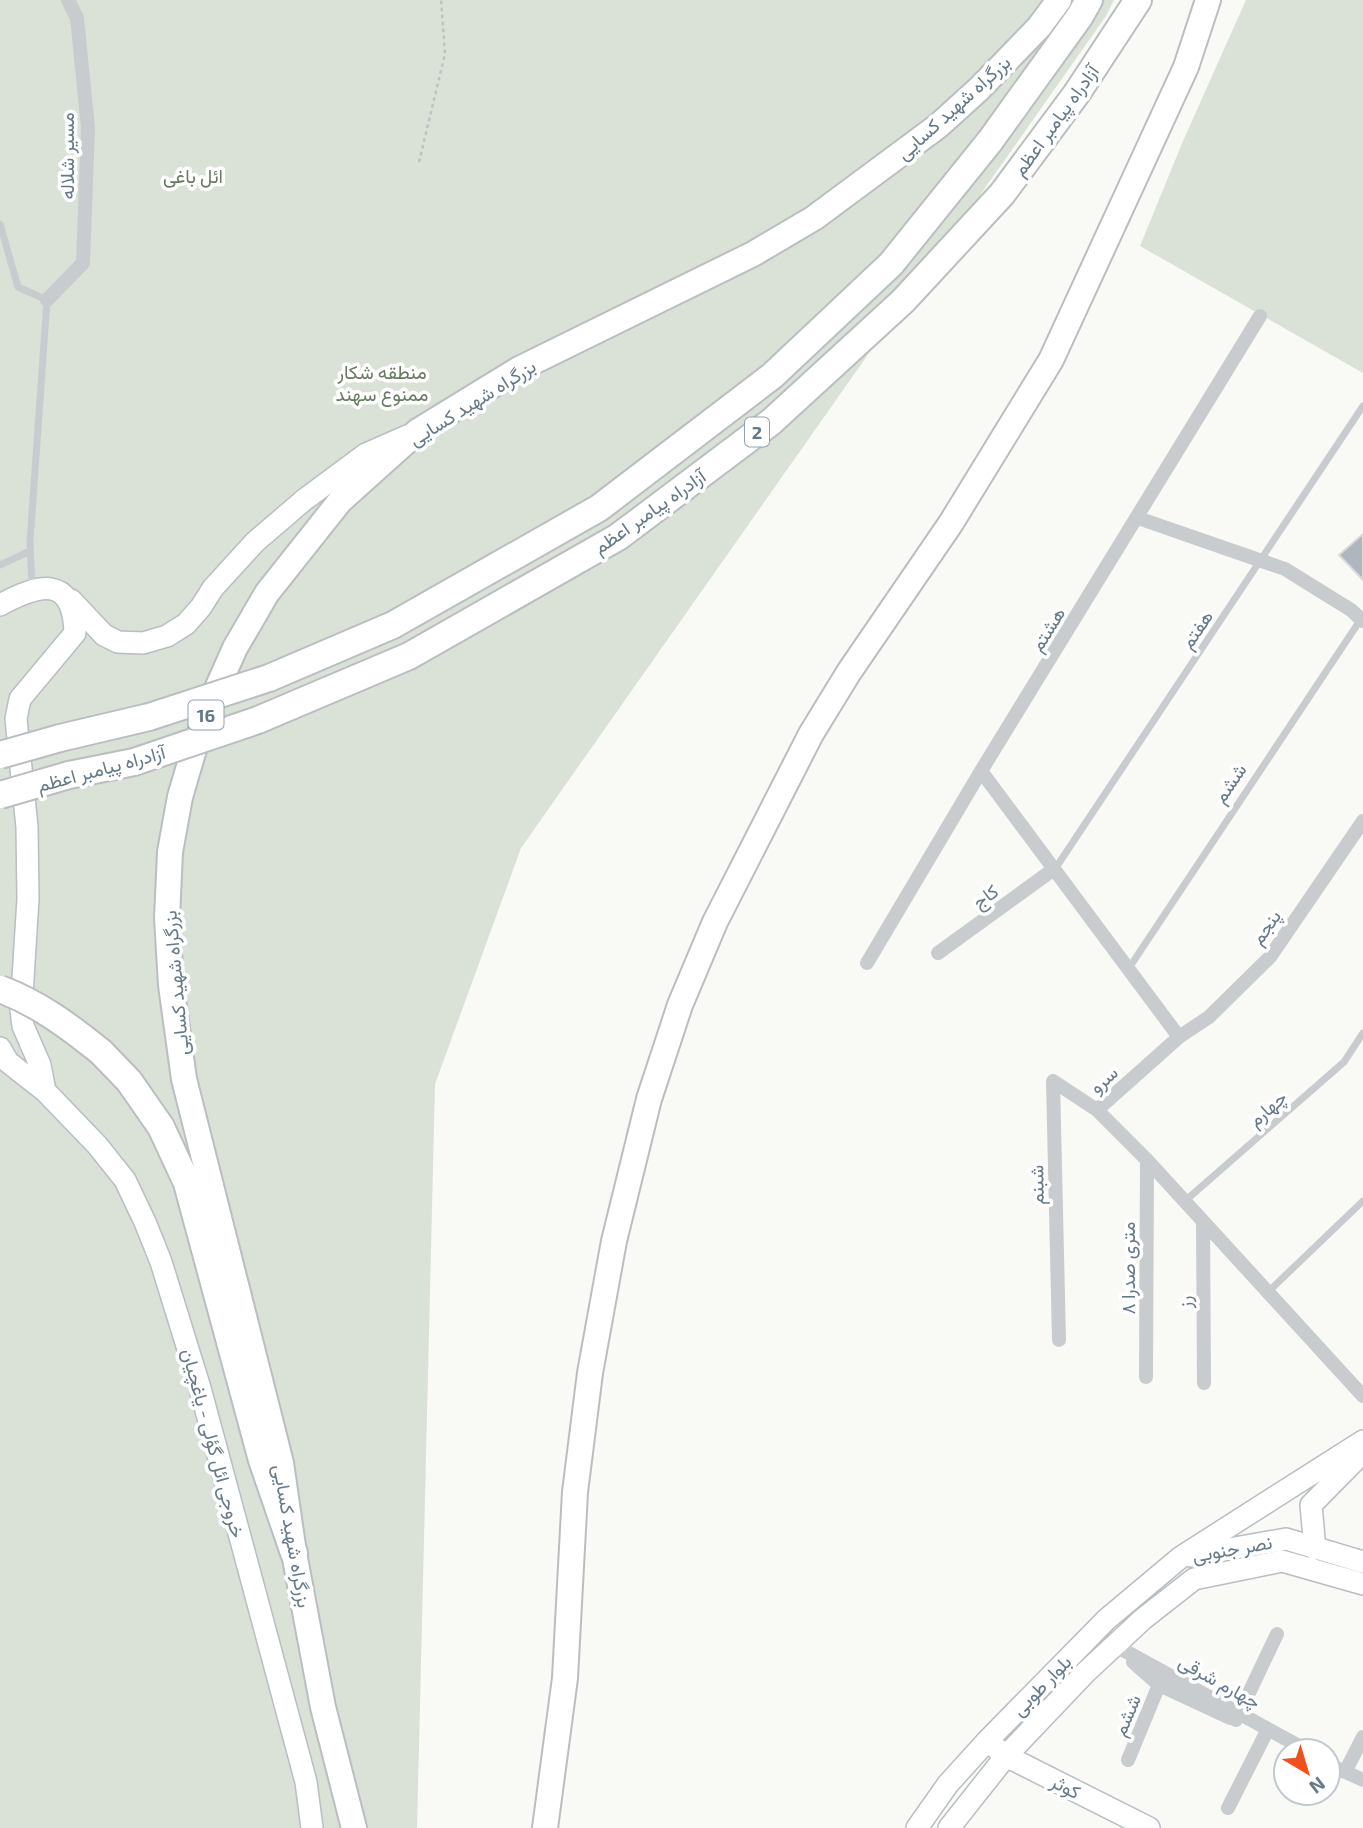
<svg xmlns="http://www.w3.org/2000/svg" width="1363" height="1828" font-family="'Exo 2',Vazirmatn,sans-serif">
	<rect width="100%" height="100%" fill="#f9f9f6"/>
	<path fill="#dae1d6" d="M0 0H1114L1106 16 521 848 435 1084 417 1828H0Z
		M1246 0H1363V373L1140 246 1183 141Z"/>
	<path fill="#aeb7bd" stroke="#dadad8" stroke-width="2" d="M1363 534V580L1339 555Z"/>
	<g fill="none" stroke-linecap="round" stroke-linejoin="round">
		<g stroke="#b8bec2" stroke-width="24">
			<path id="secondary" d="M71 600 104 635 118 642 143 643 167 636 186 624 201 607 213 588 255 542 304 500 366 454 407 436
				M0 605C39 584 73 574 75 633L20 699 16 719 27 827 28 899 21 1010 23 1026 40 1065 45 1091
				M0 1048 8 1062 45 1091 97 1145 125 1180 145 1222 161 1262 200 1388 306 1782 312 1828
				M1315 1549 1311 1505 1363 1452
				M1190 1556 1286 1539 1363 1562
				M996 1748 1006 1756 1149 1828
				M917 1828 948 1784 987 1741 1107 1619 1181 1557 1363 1441
				M949 1828 1006 1756 1086 1672 1143 1619 1194 1579 1282 1561 1363 1584"/>
		</g>
		<g stroke="#babec1" stroke-width="28">
			<path id="trunk" d="M354 1828 323 1707 294 1553 281 1463 184 1079 171 985 167 918 170 852 180 797 195 746 211 702 235 648 267 593 340 501 418 431 519 369 753 254 814 218 938 126 980 88 1039 27 1059 0
				M545 1828 565 1678 575 1492 590 1373 614 1241 649 1099 680 1005 715 922 811 734 849 672 951 523 1051 360 1186 67 1208 0"/>
		</g>
		<g stroke="#babec1" stroke-width="30">
			<path id="motorway" d="M269 678 393 625 599 508 772 376 891 264 990 141 1080 16 1089 0
				M258 720 409 656 618 537 771 422 903 301 1002 194 1077 93 1138 0
				M60 738 149 717
				M69 775 134 762
				M101 1052 129 1081 161 1127 187 1183 262 1460 294 1553"/>
		</g>
		<path stroke="#bfc2c4" stroke-width="2.5" stroke-dasharray="3.5 3.5" stroke-linecap="butt" d="M419 162 445 54 441 0"/>
		<path stroke="#c8cccf" stroke-width="7" d="M0 224 18 287 47 300 30 542 32 587
			M0 565 30 551
			M1055 869 1363 406
			M1129 968 1361 619
			M1185 1201 1344 1062 1363 1033
			M1268 1292 1363 1201"/>
		<path stroke="#c8cccf" stroke-width="14" d="M47 300 83 263 88 128 77 18 68 0
			M1138 518 1285 569 1351 610 1363 621
			M981 771 1179 1037 1097 1110 1147 1160 1363 1396
			M938 953 1054 869
			M867 963 981 771 1260 316
			M1179 1037 1209 1017 1270 957 1363 821
			M1203 1221 1204 1383
			M1059 1340 1053 1081 1097 1110
			M1146 1377 1147 1160
			M1114 1645 1308 1751
			M1133 1662 1159 1685 1230 1718
			M1236 1720 1277 1634
			M1128 1760 1159 1685
			M1328 1764 1363 1780
			M1345 1772 1363 1737
			M1228 1808 1265 1735"/>
		<use href="#secondary" stroke="#fff" stroke-width="21"/>
		<use href="#trunk" stroke="#fff" stroke-width="24"/>
		<use href="#motorway" stroke="#fff" stroke-width="26"/>
		<g stroke="#babec1" stroke-width="30" stroke-linecap="butt">
			<path id="motorway-bridge" d="M149 717 269 678
				M0 755 60 738
				M134 762 258 720
				M0 795 69 775
				M0 989C38 1003 70 1027 101 1052"/>
		</g>
		<use href="#motorway-bridge" stroke="#fff" stroke-width="26"/>
	</g>
	<g text-anchor="middle" dominant-baseline="central" stroke-width="7" stroke-linejoin="round" paint-order="stroke">
		<g fill="#fff" stroke="#93a1ac" stroke-width="2">
			<rect x="745" y="417.5" width="24" height="29" rx="5"/>
			<rect x="188.5" y="700.5" width="35" height="29" rx="5"/>
		</g>
		<g font-size="18" font-weight="bold" fill="#657989">
			<text x="757" y="432">2</text>
			<text x="206" y="715">16</text>
		</g>
		<g font-size="19" fill="#657989" stroke="#fff">
			<text transform="translate(953 107) rotate(-42)">بزرگراه شهید کسایی</text>
			<text transform="translate(1055 120) rotate(-54)">آزادراه پیامبر اعظم</text>
			<text transform="translate(66 156) rotate(-90)">مسیر شلاله</text>
			<text transform="translate(472 402) rotate(-32)">بزرگراه شهید کسایی</text>
			<text transform="translate(649 511) rotate(-35)">آزادراه پیامبر اعظم</text>
			<text transform="translate(1047 629) rotate(-58)">هشتم</text>
			<text transform="translate(1196 629) rotate(-56)">هفتم</text>
			<text transform="translate(101 768) rotate(-15)">آزادراه پیامبر اعظم</text>
			<text transform="translate(1229 783) rotate(-56)">ششم</text>
			<text transform="translate(985 896) rotate(-36)">کاج</text>
			<text transform="translate(1265 927) rotate(-55)">پنجم</text>
			<text transform="translate(175 983) rotate(-95)">بزرگراه شهید کسایی</text>
			<text transform="translate(1103 1079) rotate(-42)">سرو</text>
			<text transform="translate(1267 1108) rotate(-41)">چهارم</text>
			<text transform="translate(1036 1185) rotate(-91)">شبنم</text>
			<text transform="translate(1127 1268) rotate(-90)">۸ متری صدرا</text>
			<text transform="translate(1184 1302) rotate(-91)">رز</text>
			<text transform="translate(214 1443) rotate(75)">خروجی ائل گؤلی - یاغچیان</text>
			<text transform="translate(293 1536) rotate(80)">بزرگراه شهید کسایی</text>
			<text transform="translate(1232 1548) rotate(-10)">نصر جنوبی</text>
			<text transform="translate(1220 1681) rotate(29)">چهارم شرقی</text>
			<text transform="translate(1041 1685) rotate(-46)">بلوار طوبی</text>
			<text transform="translate(1126 1715) rotate(-67)">ششم</text>
			<text transform="translate(1066 1786) rotate(27)">کوثر</text>
		</g>
		<g font-size="19" fill="#667a61" stroke="#fff">
			<text x="193" y="175">ائل باغی</text>
			<text x="382" y="371">منطقه شکار<tspan x="382" dy="22">ممنوع سهند</tspan></text>
		</g>
	</g>
	<g transform="translate(1307 1772) rotate(142)"><circle r="33" fill="#ffffff" stroke="#c1c9d0" stroke-width="2"/>
	<path d="M0-5L12 26L0 18L-12 26Z" fill="#f0501e"/>
	<text y="-10" font-size="19" font-weight="bold" text-anchor="middle" fill="#657989">N</text>
	</g>
</svg>
